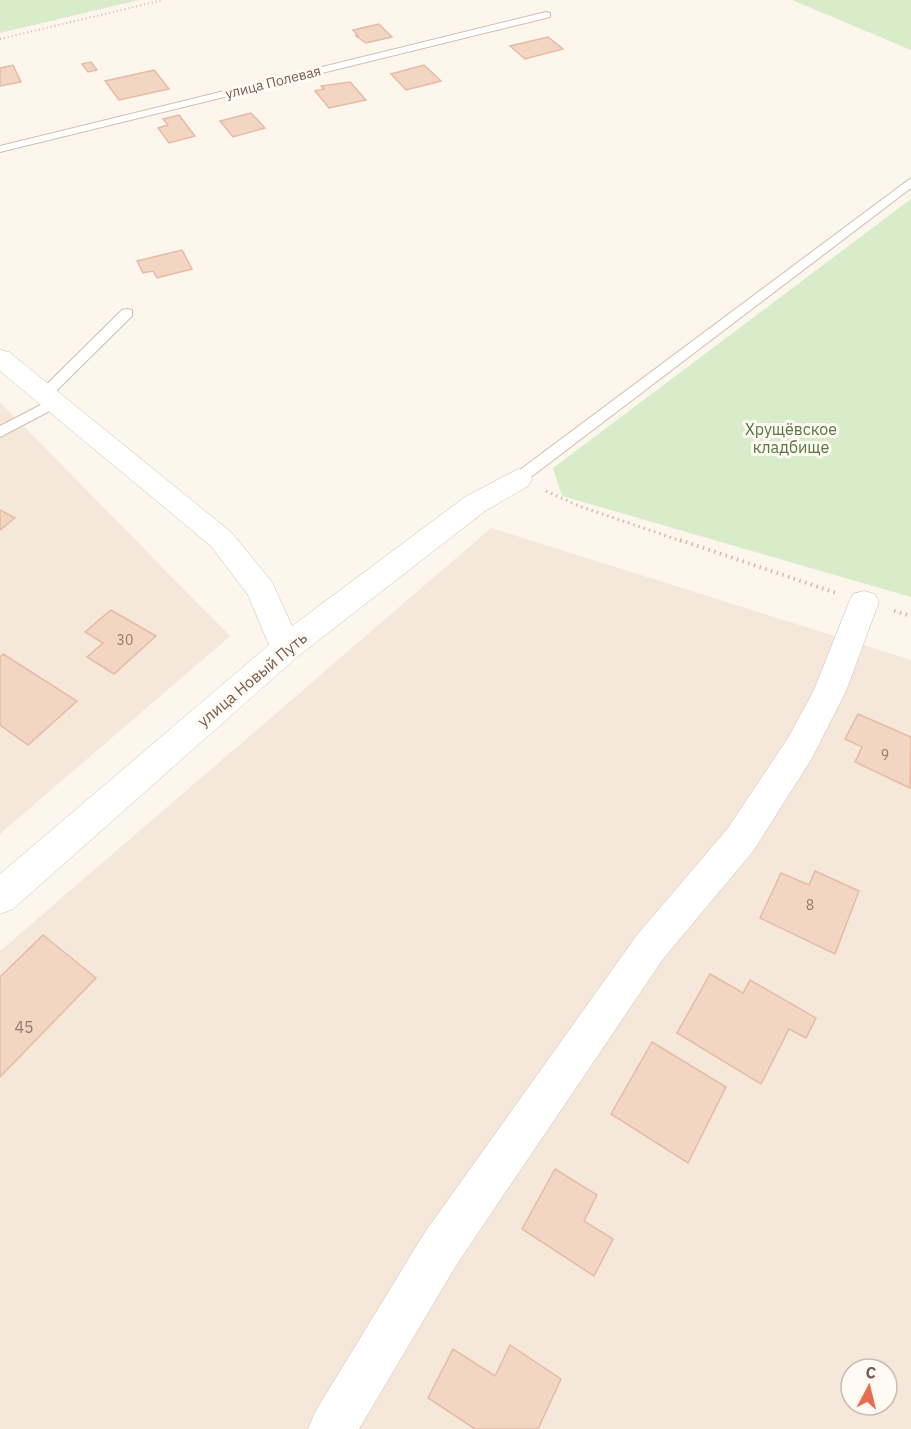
<svg xmlns="http://www.w3.org/2000/svg" width="911" height="1429" font-family="'IBM Plex Sans',sans-serif">
	<rect width="100%" height="100%" fill="#fdf6ec"/>
	<path fill="#f5e8da" fill-rule="evenodd" d="M0 402 230 636 0 834Z
		M491 528 911 660V1429H0V951ZM851 1369H887V1405H851Z"/>
	<path fill="#d8ecc9" d="M0 0H139L0 33Z
		M792 0H911V50Z
		M911 199V597L562 496 553 468Z"/>
	<path fill="#f3d5c3" stroke="#e6bba3" stroke-width="1.5" d="M379 24 392 37 366 43 356 36H358L353 30Z
		M548 37 563 49 525 59 510 46Z
		M91 62 97 70 88 72 82 64Z
		M13 65 21 82 0 86V68Z
		M424 65 441 81 406 90 391 74Z
		M154 70 169 89 119 100 105 81Z
		M350 82 366 100 329 108 315 91 324 89 321 86Z
		M251 113 265 128 233 137 220 121Z
		M179 115 195 136 169 143 158 128 168 125 163 119Z
		M182 250 192 269 157 278 153 271 143 273 137 261Z
		M0 510 15 518 0 530Z
		M111 610 156 636 114 674 87 657 103 643 85 632Z
		M3 654 77 701 28 745 0 725V657Z
		M858 714 911 737 910 788 855 762 862 747 845 739Z
		M815 871 859 891 835 954 760 918 781 873 809 885Z
		M43 935 96 978 0 1077V977Z
		M710 974 743 993 750 980 816 1018 806 1038 789 1029 761 1084 677 1033Z
		M652 1042 726 1087 688 1163 611 1114Z
		M555 1169 597 1195 584 1221 613 1239 594 1276 522 1229Z
		M510 1345 561 1379 538 1429H475L428 1398 453 1349 495 1376Z"/>
	<g fill="none" stroke-linecap="round" stroke-linejoin="round">
		<g stroke="#d1beb0" stroke-width="2">
			<path id="service" d="M546 12 550 13V17L0 152V146Z
				M911 178V188L523 483H513L510 479 513 475Z
				M127 309 132 310V316L50 397H40V391L122 310Z
				M56 397 63 402 61 405 0 437V426Z"/>
		</g>
		<g stroke="#d1beb0" stroke-width="1">
			<path id="minor" d="M0 350 9 352 231 532 272 582 292 626 465 497 518 469 528 472 532 479 528 486 485 511 297 657 13 909 0 914V874L269 645 248 595 211 546 0 371Z
				M864 591 875 594 879 602 846 691 812 758 754 850 663 959 457 1264 359 1429H308L315 1412 425 1232 637 935 728 828 788 738 814 690 849 602 853 594Z"/>
		</g>
		<path stroke="#d9b8a5" stroke-width="2" stroke-dasharray="1 3" stroke-linecap="butt" d="M0 39 163 0"/>
		<path stroke="#d9b8a5" stroke-width="3" stroke-dasharray="1.5 4" stroke-linecap="butt" d="M546 491 579 506 684 542"/>
		<path stroke="#d9b8a5" stroke-width="4" stroke-dasharray="1.5 4.5" stroke-linecap="butt" d="M680 540 836 593
			M894 611 911 616"/>
		<use href="#service" fill="#fff" fill-rule="evenodd"/>
		<use href="#minor" fill="#fff" fill-rule="evenodd"/>
	</g>
	<g text-anchor="middle" dominant-baseline="central" stroke-width="6" stroke-linejoin="round" paint-order="stroke">
		<g font-size="14" fill="#7a5c4d" stroke="#fffaf3">
			<text transform="translate(273 82) rotate(-14)">улица Полевая</text>
		</g>
		<g font-size="14" fill="#987a6a">
			<text x="125" y="640">30</text>
			<text x="885" y="755">9</text>
			<text x="810" y="905">8</text>
		</g>
		<g font-size="16" fill="#537a41" stroke="#fffaf3">
			<text x="791" y="429">Хрущёвское<tspan x="791" dy="18">кладбище</tspan></text>
		</g>
		<g font-size="16" fill="#7a5c4d" stroke="#fffaf3">
			<text transform="translate(252 679) rotate(-40)">улица Новый Путь</text>
		</g>
		<g font-size="16" fill="#987a6a">
			<text x="24" y="1027">45</text>
		</g>
	</g>
	<g transform="translate(869 1387) rotate(7)"><circle r="28" fill="#fffaf3" stroke="#cabbb1" stroke-width="1.5"/>
	<path d="M0-4.5L10 22L0 15L-10 22Z" fill="#e76f51"/>
	<text y="-9" font-size="16" font-weight="bold" text-anchor="middle" fill="#7a5c4d">С</text>
	</g>
</svg>
